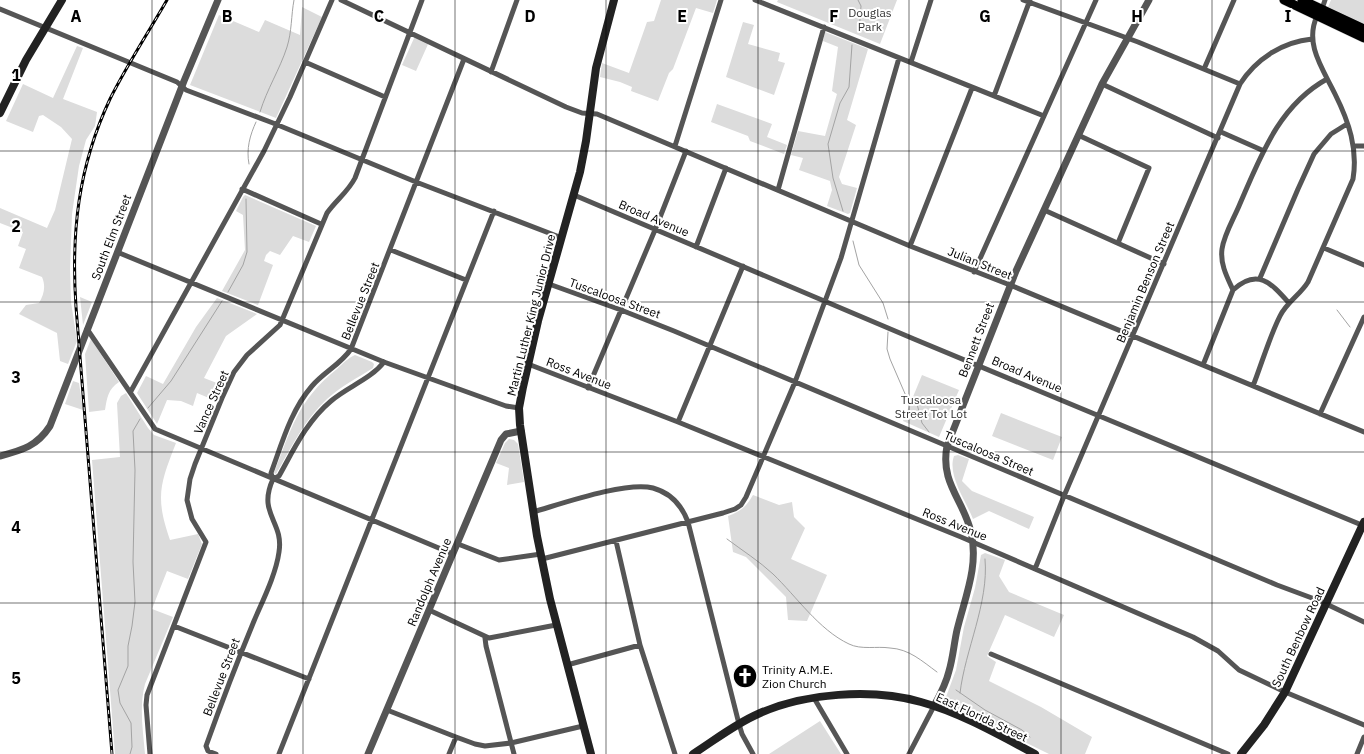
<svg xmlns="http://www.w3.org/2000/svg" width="1364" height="754" font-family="'IBM Plex Sans',sans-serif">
	<rect width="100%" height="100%" fill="#fff"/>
	<path fill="#dcdcdc" d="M661 0H717L713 13 696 8 673 69 669 73 658 101 631 91 632 87 620 82 600 77 602 63 629 73 647 22 654 21Z
		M778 0H897L880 44 777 2Z
		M1331 0H1364V24L1328 7Z
		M302 7 322 17 276 118 190 85 219 15 259 32 265 20 300 35Z
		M743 22 754 25 748 44 780 53 778 61 785 63 774 95 726 77Z
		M825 32 868 49 847 120 856 125 839 177 842 184 857 188 850 213 848 214 827 206 832 190 830 181 799 170 803 158 791 155 798 131 825 136 837 94 832 91 838 47 823 41Z
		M415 36 429 42 416 71 402 65Z
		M77 46 83 48 63 99 97 112 95 126 86 140 79 166 72 214 70 270 71 302 77 341 68 364 60 361 57 333 19 314 26 305 39 303C44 295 46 286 42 277L19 268 26 249 18 246 23 232 0 223V208L47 228 55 210 72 139 61 127 43 115 39 116 33 132 6 121 23 84 53 98Z
		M717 104 772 124 767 137 787 145 784 154 750 141 748 136 711 122Z
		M245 195 316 226 309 242 293 236 280 255 270 251 266 255 264 261 273 265 258 305 222 291 245 250 243 215 236 211 243 197Z
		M80 297 92 302 83 325Z
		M217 298 257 314 226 336 204 378 222 385 216 401 197 393 193 406 181 401 167 400 157 424 137 393 146 376 163 384 196 327Z
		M91 339 119 382C108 389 107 398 105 410L89 412 85 354Z
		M355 355 372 362 374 364 373 368C357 378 340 387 327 399 304 420 291 448 276 474L274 473C291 429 298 400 337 369 342 364 348 358 355 355Z
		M922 375 959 390 939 437 903 421Z
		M73 381 79 383 83 410 65 404Z
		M126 393 148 428 154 435 176 443C160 484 155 497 170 540L198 534 202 544 188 579 167 571 152 609 173 617 145 684C139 707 143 730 145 754H115L92 460 120 457 117 403 121 396Z
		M1001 413 1062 437 1053 460 992 436Z
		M509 439 514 440 518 444 524 482 507 485 509 468 496 463 505 443Z
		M958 455 969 459 962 481 972 491 1034 517 1029 529 989 511 973 519C966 501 947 475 954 456Z
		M753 495 779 505 792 502 794 517 805 528 791 559 827 575 807 621 788 620 786 597 746 557 733 552 728 516C741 511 746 507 753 495Z
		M985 553 1005 560 999 576 1009 592 1064 615 1054 637 1005 615 987 656 996 662 989 681 1041 707 1092 737 1085 754H1049L947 704 946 697 956 670 964 627 975 588 981 555Z
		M820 721 841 754H769Z"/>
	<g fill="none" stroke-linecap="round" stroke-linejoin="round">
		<path stroke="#a3a3a3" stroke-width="1" d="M858 0 861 6 859 32
			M260 112C267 89 280 69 287 47 292 31 291 16 294 0
			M249 164C246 149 250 135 256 122
			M843 211 833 178 828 144 840 103 849 87 852 45
			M853 241 859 265 883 303 888 319
			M228 292 243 265 247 252 246 199
			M1337 310 1350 327
			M888 332 887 349 890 359 906 396 909 398H913L917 404 922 423 929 432
			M148 408 171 381 222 301
			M727 539C743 551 759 561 773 574 796 596 819 630 849 644 861 650 877 646 890 648 909 649 922 661 937 672
			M956 690 985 710 1022 730 1030 737
			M960 693C965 650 989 603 985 559
			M130 754 132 747 131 723 120 703 118 690 128 666V646L132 626 135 602 133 562 135 470 133 431 140 419"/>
		<g stroke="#dbdbdb" stroke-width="10">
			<path id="primary" d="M1284 0 1364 38
				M1302 0 1364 29"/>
		</g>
		<path stroke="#555" stroke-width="5" d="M341 0 566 107 582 113 597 114 910 246 1010 285 1364 432
			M755 0 1044 116
			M1023 0 1138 42 1240 84
			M0 9 177 82 186 90 273 123 416 182 562 238
			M1322 9 1325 0
			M305 62 385 97
			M911 62 931 0
			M1204 69 1234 0
			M491 72 517 0
			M1102 84 1218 138
			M994 96 1030 0
			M1221 132 1264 151
			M1078 135 1149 168 1118 243
			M675 146 721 0
			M1354 146H1364
			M242 189 321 224
			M778 190 824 27
			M574 195 914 339 1364 526
			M1044 210 1164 264
			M910 246 972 88
			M696 247 726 168
			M1324 248 1364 265
			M391 250 466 280
			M117 252 384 362 506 406 519 408
			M974 272 1096 0
			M1260 278 1298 189 1314 154 1331 134 1347 124
			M549 284 621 310 674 331 1277 585 1320 601 1364 622
			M1233 290C1258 267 1272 284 1289 303
			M87 329 155 429 453 554
			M528 364 678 422 961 537 1193 637 1218 651 1239 670 1285 692 1364 725
			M1203 365 1233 290C1227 277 1220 264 1222 249 1224 235 1233 220 1239 206 1260 158 1278 106 1327 79
			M1253 386C1262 363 1269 338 1280 316 1287 302 1300 295 1308 282L1353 179C1358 149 1349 122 1335 94 1323 69 1304 44 1317 16
			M588 388 655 230 686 151
			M131 391 264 151 290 97 332 0
			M1320 414 1364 317
			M678 422 743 266
			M273 479 279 476C294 449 307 421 331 401 347 387 371 379 384 362
			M533 512C561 504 626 481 653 488 671 493 682 506 688 522L739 724 742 734 753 754
			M616 541 640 645 675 754
			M458 544 499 560 541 554
			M542 559 723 513 735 509 741 505 746 497 795 382 841 258 899 58
			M1035 569 1064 496 1240 84C1256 59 1282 42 1312 39
			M429 610 489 638 556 625
			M174 626 309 679
			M485 638 486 646 514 754
			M991 654 1228 754
			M567 665 640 645
			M814 698 847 754
			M387 710 456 737 475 744 485 746 511 743 583 726
			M150 754 146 705 147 695 206 542 192 519 187 500 190 479 195 464 222 398 234 372 247 355 280 325 327 213C336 200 348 192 355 178L422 0
			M216 754 208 751 206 746C221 704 237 662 254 621 263 600 276 574 279 552 284 521 257 514 273 479L271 473C282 443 291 410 312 386 324 372 341 364 351 349L464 59
			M279 754 494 211
			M449 754 456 737
			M909 754 934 706
			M1357 754 1364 737"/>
		<path stroke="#555" stroke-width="7" d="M0 456C23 450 37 446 50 426L184 81 218 0
			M934 706C940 695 946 684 949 671 953 658 954 643 957 630 965 597 979 566 971 532 963 499 940 483 947 446L1016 271 1102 84 1149 0
			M368 754 501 440 506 434 521 431"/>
		<path stroke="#222" stroke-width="8" d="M0 113 26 60 62 0
			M591 754 550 599 537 536 520 425 519 408 523 387 538 321 580 172 586 141 596 68 614 0
			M693 754C715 740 735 724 758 714 804 693 872 688 921 702 961 713 999 735 1035 754
			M1241 754 1264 725 1285 692 1364 522"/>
		<use href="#primary" stroke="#000" stroke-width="9"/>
		<g stroke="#000" stroke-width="3">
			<path id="rail" d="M112 754 76 307C71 233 78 167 110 99 127 65 148 33 167 0"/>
		</g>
		<use href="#rail" stroke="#fff" stroke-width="1" stroke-dasharray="4" stroke-linecap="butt"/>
	</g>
	<path fill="none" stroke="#000" stroke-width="1" stroke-opacity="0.55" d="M152 0V754M303 0V754M455 0V754M606 0V754M758 0V754M909 0V754M1061 0V754M1212 0V754M0 151H1364M0 302H1364M0 452H1364M0 603H1364"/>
	<defs>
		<g id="church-disc" transform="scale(1.25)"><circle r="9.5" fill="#000" stroke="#fff"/><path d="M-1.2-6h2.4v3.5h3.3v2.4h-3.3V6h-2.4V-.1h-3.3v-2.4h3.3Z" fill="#fff"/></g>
	</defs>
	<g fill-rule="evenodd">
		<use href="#church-disc" x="745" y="676"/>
	</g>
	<g text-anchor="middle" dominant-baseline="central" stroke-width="4" stroke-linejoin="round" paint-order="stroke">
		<g font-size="12" fill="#333" stroke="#fff">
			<text x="870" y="12">Douglas<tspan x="870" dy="14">Park</tspan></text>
			<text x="931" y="399">Tuscaloosa<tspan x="931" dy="14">Street Tot Lot</tspan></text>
		</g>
		<g font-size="12" fill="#000" stroke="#fff">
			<text transform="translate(654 218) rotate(23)">Broad Avenue</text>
			<text transform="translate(111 237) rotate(-69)">South Elm Street</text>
			<text transform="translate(980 263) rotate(22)">Julian Street</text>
			<text transform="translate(1145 282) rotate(-67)">Benjamin Benson Street</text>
			<text transform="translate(615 298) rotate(20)">Tuscaloosa Street</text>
			<text transform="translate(360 301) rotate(-68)">Bellevue Street</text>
			<text transform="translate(531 315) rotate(-76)">Martin Luther King Junior Drive</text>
			<text transform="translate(976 340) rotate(-69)">Bennett Street</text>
			<text transform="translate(579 373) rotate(21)">Ross Avenue</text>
			<text transform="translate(1027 374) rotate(23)">Broad Avenue</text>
			<text transform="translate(211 402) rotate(-66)">Vance Street</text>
			<text transform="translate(989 453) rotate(23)">Tuscaloosa Street</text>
			<text transform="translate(955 524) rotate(22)">Ross Avenue</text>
			<text transform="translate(429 582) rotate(-67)">Randolph Avenue</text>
			<text transform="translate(1298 637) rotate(-65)">South Benbow Road</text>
			<text transform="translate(221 677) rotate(-69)">Bellevue Street</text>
			<text transform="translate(982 717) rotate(25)">East Florida Street</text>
		</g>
		<g font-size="12" fill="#000" stroke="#fff" text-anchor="start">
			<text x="762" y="669">Trinity A.M.E.<tspan x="762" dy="14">Zion Church</tspan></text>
		</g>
	</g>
	<g font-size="16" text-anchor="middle" font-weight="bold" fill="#000" stroke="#fff" stroke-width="4" stroke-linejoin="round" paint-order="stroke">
		<text x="76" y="22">A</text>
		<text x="227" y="22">B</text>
		<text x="379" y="22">C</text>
		<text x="530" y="22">D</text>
		<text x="682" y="22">E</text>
		<text x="834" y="22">F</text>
		<text x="985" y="22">G</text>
		<text x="1137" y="22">H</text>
		<text x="1288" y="22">I</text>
		<text x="16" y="81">1</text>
		<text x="16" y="232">2</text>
		<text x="16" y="383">3</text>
		<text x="16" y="533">4</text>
		<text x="16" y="684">5</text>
	</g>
</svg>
